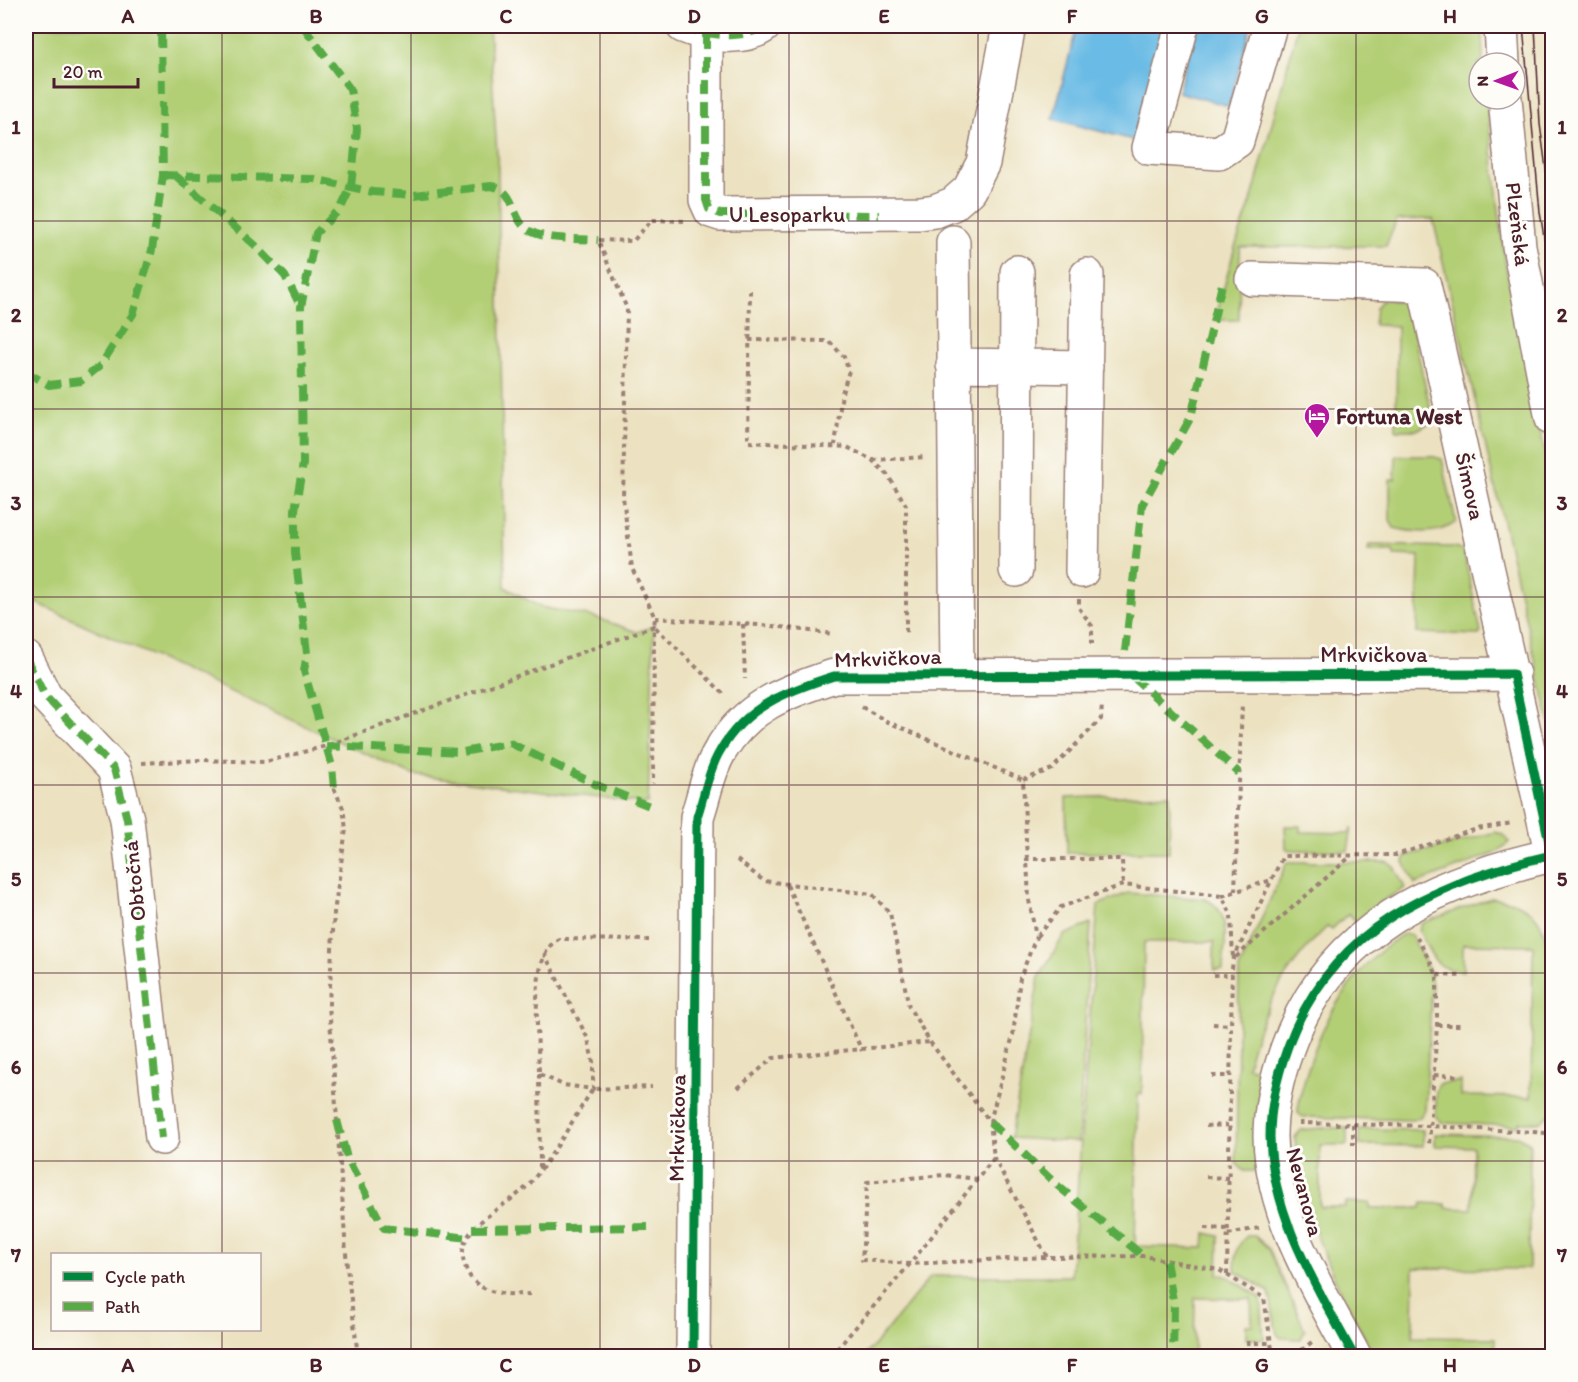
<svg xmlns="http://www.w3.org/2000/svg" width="1578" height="1382" font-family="Itim,sans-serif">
	<rect width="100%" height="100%" fill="#fdfcf7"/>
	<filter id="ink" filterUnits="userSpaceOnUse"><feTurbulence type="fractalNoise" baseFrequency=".0167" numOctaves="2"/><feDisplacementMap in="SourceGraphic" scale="12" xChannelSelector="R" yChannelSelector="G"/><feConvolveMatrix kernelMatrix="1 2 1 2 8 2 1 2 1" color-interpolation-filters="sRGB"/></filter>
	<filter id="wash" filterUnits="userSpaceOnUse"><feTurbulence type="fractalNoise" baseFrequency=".008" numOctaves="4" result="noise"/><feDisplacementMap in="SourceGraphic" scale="24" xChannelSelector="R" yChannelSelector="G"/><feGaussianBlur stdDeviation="1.35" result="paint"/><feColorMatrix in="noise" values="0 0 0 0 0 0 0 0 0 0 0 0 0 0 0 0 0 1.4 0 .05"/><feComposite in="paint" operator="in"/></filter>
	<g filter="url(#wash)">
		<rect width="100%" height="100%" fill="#ece2c1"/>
		<path fill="#b3cf76" stroke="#7e7750" stroke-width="1.5" d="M26 26H489L498 170 505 587 540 607 594 617 637 632 654 626 648 804 412 775 26 598Z
			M1298 26H1482L1483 63H1479V99H1486L1505 262 1552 485V733L1433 219 1397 220 1386 246 1240 247 1239 320H1215L1235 247 1251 202Z
			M1382 300C1395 300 1403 300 1409 313L1433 421 1417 430H1396L1397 326 1374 325 1376 308Z
			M1396 456H1431L1442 459 1456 522C1440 535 1414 533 1394 528L1390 521V479H1395Z
			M1369 545 1454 547 1463 550 1481 632 1479 635 1417 633 1419 556 1394 555 1393 550H1368Z
			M1170 794 1169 852 1067 853 1066 798Z
			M1285 826H1300V832L1350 833 1352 827 1348 851 1289 850 1286 848Z
			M1496 832 1505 836 1509 842 1496 853 1415 884 1404 862 1406 856Z
			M1287 862H1387L1394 867 1405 888 1384 900 1356 922 1349 913 1332 929 1328 926C1287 964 1260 1012 1247 1067L1266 1070 1258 1171H1244L1236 1163 1239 969Z
			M1128 893 1205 899C1233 911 1224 944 1223 970H1214V942H1144L1142 1094H1138L1135 1246 1204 1248 1205 1233 1219 1236 1218 1274 1229 1277 1261 1298 1264 1339H1246V1325H1252L1251 1299 1195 1298 1194 1356H865L931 1276H1071L1098 905Z
			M1491 898C1508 899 1529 905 1539 921 1561 961 1553 1065 1552 1112L1541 1122H1519L1518 1126 1443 1123 1436 1117V1091L1439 1084 1461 1081V1096L1531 1097 1533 945 1463 944V971C1432 969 1433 956 1419 931L1422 923Z
			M1091 924 1078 1142 1011 1138 1039 977 1064 935Z
			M1403 934 1411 935 1430 972 1432 985 1425 1110 1420 1117 1412 1120 1303 1117 1298 1113C1298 1099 1303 1086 1307 1072 1323 1017 1354 967 1403 934Z
			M1321 1128H1347V1145H1320V1207H1345L1346 1202 1370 1203V1208H1421L1422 1203 1446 1204V1208L1472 1209 1473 1147 1435 1146V1134L1517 1136 1530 1143 1529 1269 1414 1268 1413 1337 1495 1338 1494 1356H1375C1337 1288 1300 1216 1295 1137L1301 1130Z
			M1359 1129 1423 1130V1146L1359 1145Z
			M1247 1236H1255L1269 1249 1305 1330 1301 1339 1281 1338 1277 1334 1269 1292 1235 1271C1236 1256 1235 1246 1247 1236Z"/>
		<path fill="#6abbe5" stroke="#5a6d88" stroke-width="1.5" d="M1077 26H1167L1137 141 1053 119Z
			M1196 26H1251L1229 106 1178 92Z"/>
	</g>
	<g filter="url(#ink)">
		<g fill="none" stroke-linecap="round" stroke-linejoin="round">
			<g stroke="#9b8076" stroke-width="36">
				<path id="minor" d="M683 26C704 35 744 41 764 26
					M1182 26 1149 148 1219 153 1237 141 1270 26
					M706 34V200L711 211 720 214 920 213 935 211 953 204 969 190 983 163 1009 26
					M953 242 957 675
					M1252 279 1424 285 1552 856
					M953 365 1086 367
					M1016 570 1017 272
					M1082 571 1087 275
					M26 658 45 696 114 769 127 819 162 1138
					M693 1356 697 817C704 796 709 769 720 751 746 706 787 691 834 676L1513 674
					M1354 1356C1318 1289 1272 1216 1270 1137 1270 1107 1277 1077 1287 1049 1330 927 1435 882 1552 855"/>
			</g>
			<g stroke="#9b8076" stroke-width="36">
				<path id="major" d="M1501 26 1503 63
					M1505 99 1519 246 1552 419"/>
			</g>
			<path stroke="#9b8076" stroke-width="4" stroke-dasharray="4.5 4.5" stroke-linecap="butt" d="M684 221 652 220 633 241 598 240 627 309 623 497 632 568 655 618 654 626 726 696
				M750 290 748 442 847 447 872 460 887 474 906 505V634
				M749 340 829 341 844 357 849 371 842 393 835 445
				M873 460 925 457
				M1079 599V608L1092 626V644
				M655 618 773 626 833 634
				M743 624 745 679
				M862 707 888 722 1023 780 1029 900 1036 937 1020 978 1013 1035 990 1122
				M142 763 201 760 265 762 326 746 654 626 653 784
				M1023 780 1052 769 1101 719 1102 704
				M334 788 343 808 346 829 334 913 329 1004 347 1267 358 1356
				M1025 859H1122L1123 885
				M737 860 764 881 872 894 890 913 909 1007 930 1042 990 1122 994 1158 1047 1257
				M787 885 862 1051
				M1235 891 1242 703
				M1222 896 1271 880
				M1037 936 1061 907 1123 885 1222 896 1231 914 1233 959
				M1417 937 1437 975V1025L1429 1146
				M544 953 588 1039 593 1062V1089L563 1085 539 1074C539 1042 527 953 559 939L649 940
				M1236 957 1350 857
				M1213 975H1231
				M1437 975 1463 976
				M1213 1024 1230 1025
				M1437 1025H1462
				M539 1074 540 1169
				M1434 1075 1461 1076
				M1212 1076H1229
				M738 1088 773 1058 930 1042
				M1299 1123 1430 1126 1548 1133
				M1353 1124V1145
				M1206 1126 1228 1125
				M1206 1177 1228 1178
				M978 1179 944 1175 867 1182 862 1260 910 1264 1047 1257 1143 1256 1219 1270 1264 1298 1273 1356
				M1205 1228 1227 1229
				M1228 1234 1259 1228
				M1227 1275 1232 969 1233 960 1283 856 1396 855 1477 829 1513 823
				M530 1294C510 1295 479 1295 468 1273 444 1227 509 1209 532 1181 555 1153 573 1119 593 1089L652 1087
				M1246 1343H1271
				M831 1356 910 1264 994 1158
				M1294 1356 1312 1342"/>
			<use href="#minor" stroke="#fff" stroke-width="33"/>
			<use href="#major" stroke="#fff" stroke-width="33"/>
			<path stroke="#4a1f2b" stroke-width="1.5" d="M1523 26 1540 212 1552 287
				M1535 26 1540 124 1552 213"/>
			<path stroke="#57aa44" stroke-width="8" stroke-dasharray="15 8" stroke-linecap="butt" d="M303 26 350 89 357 129 351 187 341 208 316 233 301 307 303 464 295 510V553L307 653 304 671 332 766 334 788
				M683 26C704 35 744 41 764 26
				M706 34V200L709 209 720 214 879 215
				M163 175 314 179 373 192 414 195 491 186C517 190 510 218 528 230 546 241 578 238 598 240
				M176 176 255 245 285 276 301 307
				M26 372 49 385 81 381 101 365 133 314 152 250 163 175 161 26
				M1125 651 1142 505 1191 417 1223 280
				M26 658 45 696 114 769 127 819 162 1138
				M1132 676 1239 773
				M326 746 463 752 510 743 599 786 652 807
				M337 1120 347 1158 384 1228 468 1238
				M990 1122 1058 1186 1143 1256
				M472 1229 651 1227
				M1166 1261 1174 1306 1173 1356"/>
			<g stroke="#fdfcf7" stroke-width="13">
				<path id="cycleway" d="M693 1356 697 817C704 796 709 769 720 751 746 706 787 691 834 676L1513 674 1552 856
					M1354 1356C1318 1289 1272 1216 1270 1137 1270 1107 1277 1077 1287 1049 1330 927 1435 882 1552 855"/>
			</g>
			<use href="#cycleway" stroke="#00873e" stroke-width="9"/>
		</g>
	</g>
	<path fill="none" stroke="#4a1f2b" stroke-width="1.5" stroke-opacity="0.55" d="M222 26V1254M411 26V1356M600 26V1356M789 26V1356M978 26V1356M1167 26V1356M1356 26V1356M26 221H1552M26 409H1552M26 597H1552M26 785H1552M26 973H1552M26 1161H1552M222 1330V1356"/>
	<defs>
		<g id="hotel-pin" transform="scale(1.35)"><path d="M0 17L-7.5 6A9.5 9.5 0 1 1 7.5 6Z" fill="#b5179e" stroke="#fdfcf7"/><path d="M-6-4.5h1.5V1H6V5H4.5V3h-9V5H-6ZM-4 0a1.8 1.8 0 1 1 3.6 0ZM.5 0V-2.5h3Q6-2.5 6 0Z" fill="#fff"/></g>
	</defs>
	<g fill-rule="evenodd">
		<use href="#hotel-pin" x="1317" y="416"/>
	</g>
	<g text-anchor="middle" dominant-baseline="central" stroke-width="6" stroke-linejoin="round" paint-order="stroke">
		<g font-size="22" fill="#4a1f2b" stroke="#fdfcf7">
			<text x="787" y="214">U Lesoparku</text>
			<text transform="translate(1518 224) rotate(83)">Plzeňská</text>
			<text transform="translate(1470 486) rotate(77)">Šímova</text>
			<text x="1374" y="654">Mrkvičkova</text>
			<text transform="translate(888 658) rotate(-2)">Mrkvičkova</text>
			<text transform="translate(134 881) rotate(-96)">Obtočná</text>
			<text transform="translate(677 1128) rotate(-89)">Mrkvičkova</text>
			<text transform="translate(1305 1192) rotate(75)">Nevanova</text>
		</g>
		<g font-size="22" font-weight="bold" fill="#4a1f2b" stroke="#fdfcf7" text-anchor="start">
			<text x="1336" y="416">Fortuna West</text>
		</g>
	</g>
	<rect width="1578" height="1382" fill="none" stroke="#fdfcf7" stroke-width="66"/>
	<rect x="51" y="1253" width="210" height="78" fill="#fdfcf7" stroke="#b5a4a5" stroke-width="1.5"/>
	<rect x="63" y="1272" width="30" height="9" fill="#00873e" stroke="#b5a4a5" stroke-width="1.5"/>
	<text x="105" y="1283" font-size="18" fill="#4a1f2b">Cycle path</text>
	<rect x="63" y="1302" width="30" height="9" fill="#57aa44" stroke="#b5a4a5" stroke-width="1.5"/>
	<text x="105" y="1313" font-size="18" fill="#4a1f2b">Path</text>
	<g transform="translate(1497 81) rotate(269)"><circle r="28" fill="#fdfcf7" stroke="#b5a4a5" stroke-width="1.5"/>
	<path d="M0-4.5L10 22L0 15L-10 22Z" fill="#b5179e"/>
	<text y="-9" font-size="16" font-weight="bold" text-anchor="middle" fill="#4a1f2b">N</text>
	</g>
	<path d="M54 78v9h84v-9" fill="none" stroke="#4a1f2b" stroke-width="3"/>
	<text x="63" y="78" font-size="18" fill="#4a1f2b" stroke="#fdfcf7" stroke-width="4.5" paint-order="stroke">20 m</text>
	<rect x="33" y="33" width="1512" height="1316" fill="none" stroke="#4a1f2b" stroke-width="2"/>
	<g font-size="20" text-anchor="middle" font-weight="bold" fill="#4a1f2b">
		<text x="128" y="23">A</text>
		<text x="316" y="23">B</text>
		<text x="506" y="23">C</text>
		<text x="694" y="23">D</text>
		<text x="884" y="23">E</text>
		<text x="1072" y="23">F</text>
		<text x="1262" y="23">G</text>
		<text x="1450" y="23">H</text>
		<text x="16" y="134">1</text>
		<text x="1562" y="134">1</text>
		<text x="16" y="322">2</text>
		<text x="1562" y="322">2</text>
		<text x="16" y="510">3</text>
		<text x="1562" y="510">3</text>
		<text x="16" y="698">4</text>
		<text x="1562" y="698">4</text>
		<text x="16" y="886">5</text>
		<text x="1562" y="886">5</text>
		<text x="16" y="1074">6</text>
		<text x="1562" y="1074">6</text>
		<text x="16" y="1262">7</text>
		<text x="1562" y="1262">7</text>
		<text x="128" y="1372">A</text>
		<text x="316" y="1372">B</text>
		<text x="506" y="1372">C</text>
		<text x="694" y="1372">D</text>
		<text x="884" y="1372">E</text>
		<text x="1072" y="1372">F</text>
		<text x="1262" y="1372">G</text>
		<text x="1450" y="1372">H</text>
	</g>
</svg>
